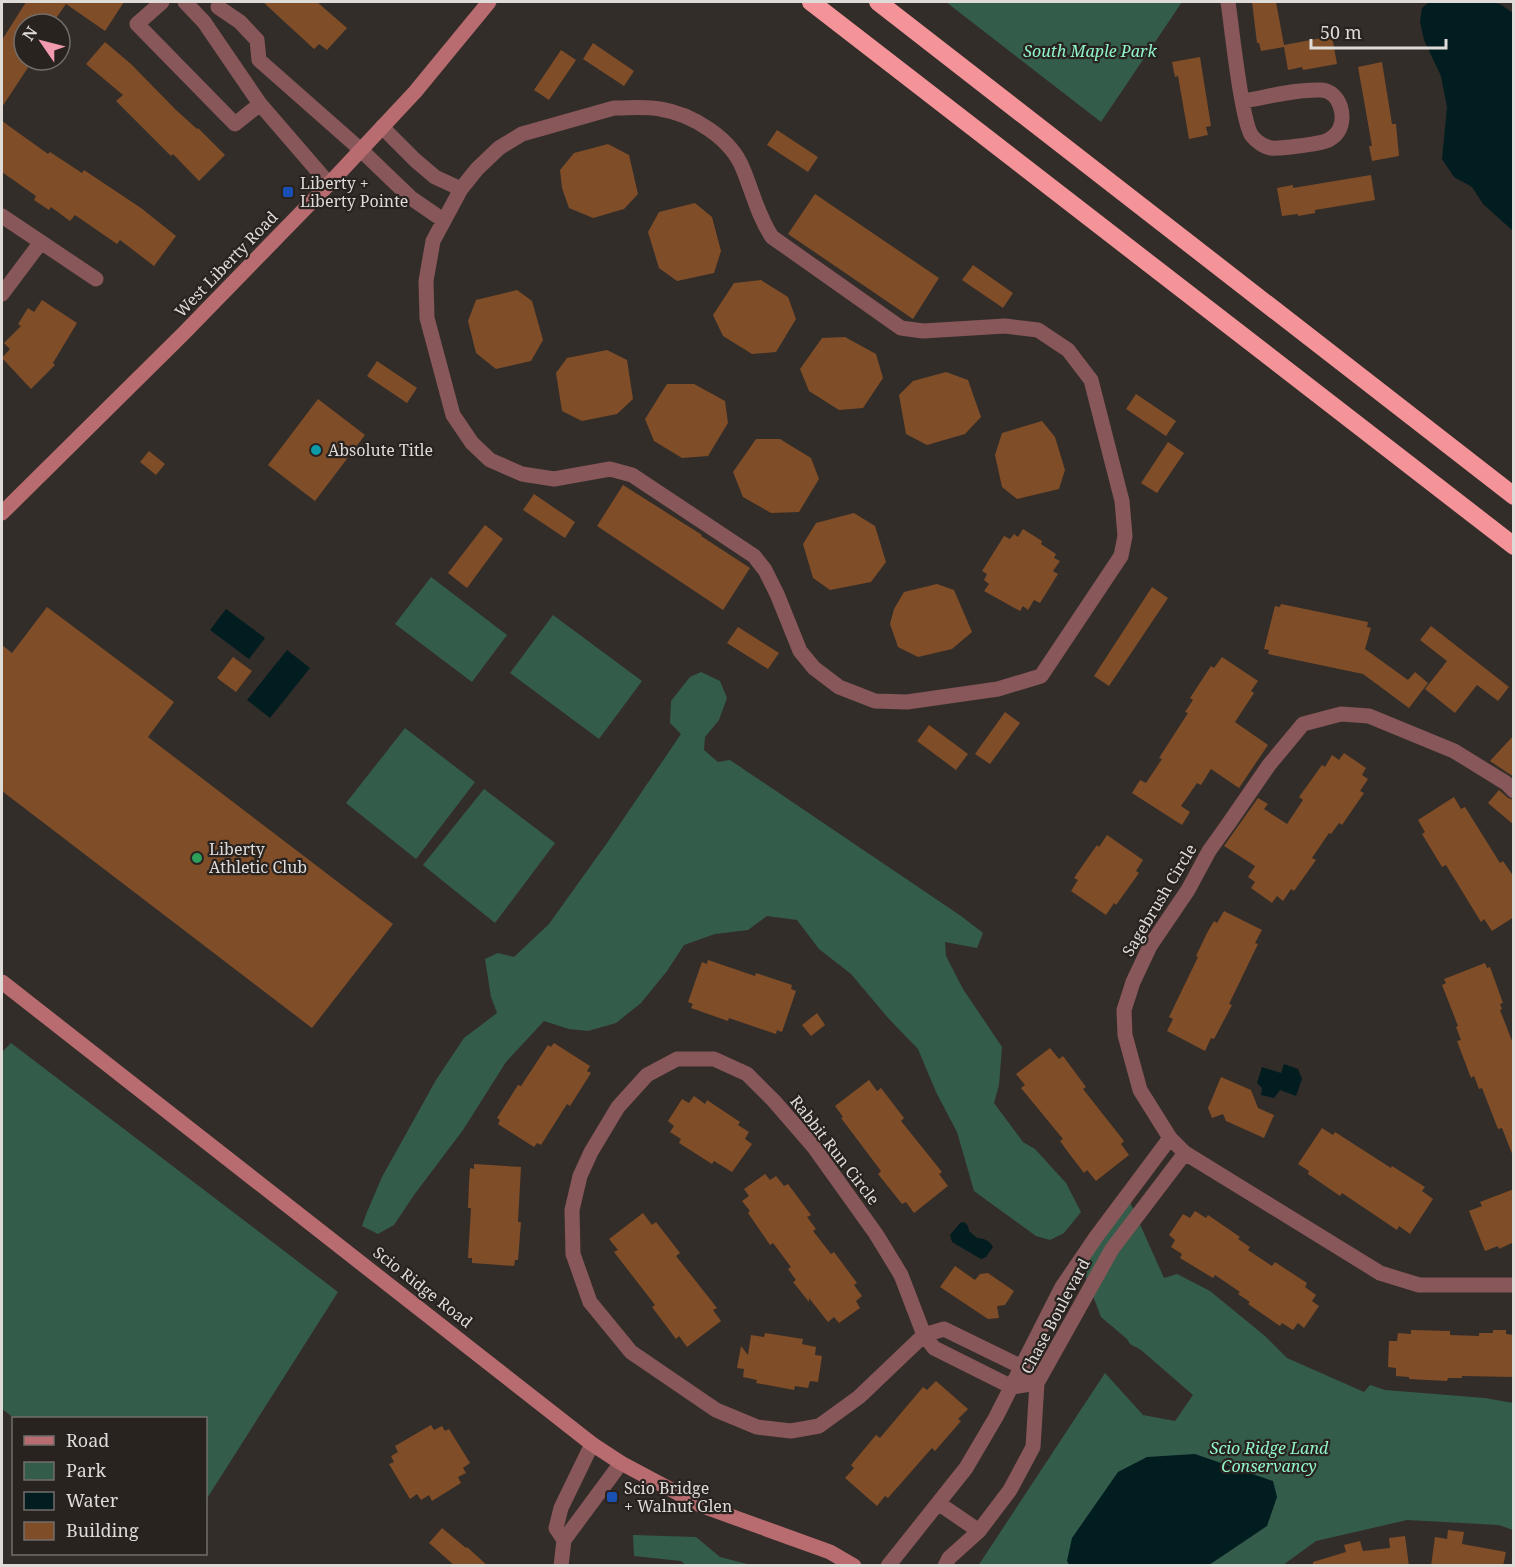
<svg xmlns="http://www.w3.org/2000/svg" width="1515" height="1567" font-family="'Noto Serif',serif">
	<rect width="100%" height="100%" fill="#332d29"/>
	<path fill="#345c4a" d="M946 2H1182L1101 122Z
		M431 577 507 635 472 682 395 624Z
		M553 615 642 681 599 739 510 673Z
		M701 672 720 681 727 698 719 720 705 737 704 750 718 762 730 760 961 916 983 933 977 948 945 942 946 956 963 989 1002 1047 999 1085 994 1103 1023 1142 1035 1149 1066 1183 1081 1212 1064 1233 1050 1240 1036 1236 974 1191 957 1132 936 1092 918 1049 889 1019 851 974 819 949 797 920 767 916 748 930 715 934 684 945 667 971 641 1003 616 1023 588 1031 569 1029 544 1021 506 1062 463 1130 414 1195 394 1225 378 1234 362 1226 367 1212 382 1177 436 1080 464 1038 497 1013 491 997 485 959 498 953 514 957 549 924 607 843 681 734 670 723 671 701 690 677Z
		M405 728 475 782 416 859 346 803Z
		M484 789 555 843 495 923 423 865Z
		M11 1043 338 1292 206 1500V1418H14L2 1409V1052Z
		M1130 1202 1164 1278 1177 1274 1210 1291 1265 1336 1287 1358 1364 1392 1370 1385 1385 1390 1485 1398 1513 1403V1530L1499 1525 1407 1520 1316 1541 1283 1565 978 1566 1105 1373 1143 1415 1175 1421 1193 1395 1141 1350 1130 1344 1127 1339 1101 1317 1079 1259Z
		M633 1535 696 1537 720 1557 751 1565H686L681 1561 634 1556Z"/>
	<path fill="#011d20" d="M1429 2H1489L1500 4 1513 13V231L1483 204 1472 187 1454 177 1442 159 1447 107 1441 76 1424 40 1420 22 1422 8Z
		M226 609 265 638 249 659 210 630Z
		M287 650 310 668 270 718 247 700Z
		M1284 1064 1298 1069 1302 1079 1296 1096 1280 1090 1274 1098 1261 1095 1262 1088 1257 1083 1262 1067 1281 1073Z
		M964 1222 968 1226 969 1231 977 1238C984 1238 990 1241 993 1247L986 1257 981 1259 952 1242 950 1235 960 1223Z
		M1195 1454 1273 1481 1277 1497 1267 1526 1209 1565H1069L1067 1561 1072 1538 1118 1472 1147 1457Z"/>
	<path fill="#7f4d27" d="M26 2H124L105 31 66 4 52 24H24V60H33L2 107V40Z
		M263 2H317L347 28 327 50 319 44 314 49Z
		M1252 2H1276L1284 45 1332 36 1337 64 1303 70 1302 67 1288 70 1284 47 1261 51 1259 43H1257Z
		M105 42 131 64 176 110 197 129 198 128 225 155 199 181 173 154 171 156 116 101 123 95 86 64Z
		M593 43 634 71 624 86 583 59Z
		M561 50 576 60 549 100 534 90Z
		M1200 57 1211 126 1206 127 1208 135 1189 139 1178 76 1175 77 1172 62Z
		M1382 62 1392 124H1396L1399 156 1372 161 1369 146H1372L1358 67Z
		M2 121 48 154 50 152 82 173 84 170 141 208 176 236 154 266 120 240 117 244 75 215 70 221 51 207 49 210 34 200 36 196 2 172Z
		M777 130 818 157 808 172 767 145Z
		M608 144 629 155 638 194 624 209 593 218 569 208 562 188 560 170 574 153Z
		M1371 175 1375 200 1315 210V213L1298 216V214L1282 216 1277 188 1293 185V188Z
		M815 194 939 278 913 319 788 234Z
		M695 203 712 217 721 251 714 273 677 281 659 268 648 232 659 212Z
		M973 265 1013 293 1003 308 962 280Z
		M761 280 788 297 796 319 776 352 752 354 723 336 713 315 734 283Z
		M517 290 532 301 543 340 531 361 496 369 476 353 468 321 476 300Z
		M42 300 77 323 53 363 55 365 31 389 2 358 10 349 4 343 21 326 18 324 28 308 34 312Z
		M845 337 876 354 883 378 863 408 839 410 809 391 800 369 822 338Z
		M607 350 627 360 633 399 617 414 582 421 562 411 556 373 567 358Z
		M377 361 417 388 407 403 367 376Z
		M946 372 968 380 981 417 965 434 927 445 906 434 899 395 913 381Z
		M667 384H694L725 401 728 423 708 456 682 458 654 441 645 419Z
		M1136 394 1176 421 1166 436 1126 409Z
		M318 399 365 435 315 501 268 465Z
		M1042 421 1055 437 1065 470 1059 489 1017 499 1002 487 995 455 1002 433Z
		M756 439H780L811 458 819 479 799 512 771 513 743 497 733 472Z
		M1168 442 1184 453 1157 493 1141 483Z
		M149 451 165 464 156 475 140 462Z
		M623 485 702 535 701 536 750 568 723 610 597 526Z
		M534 494 575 522 565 538 523 510Z
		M854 513 875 526 886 562 871 582 830 590 813 578 803 544 816 523Z
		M485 525 503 539 467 588 448 573Z
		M1023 529 1042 541 1041 544 1056 554 1054 558 1060 561 1053 571 1058 574 1040 603 1034 600 1028 610 1023 606 1020 611 984 591 989 584 984 580 987 574 982 571 1004 536 1010 539 1014 534 1018 537Z
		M937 584 954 590 972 632 952 649 918 657 898 647 890 624 894 609 904 592Z
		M1152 587 1168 598 1109 686 1094 676Z
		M1281 604 1368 622 1367 627 1371 628 1365 649 1408 680 1415 672 1428 683 1409 708 1363 674 1268 654 1269 650 1264 649 1275 606 1280 607Z
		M47 607 174 702 148 737 393 924 312 1028 2 791V645L12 653Z
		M1431 626 1509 687 1498 701 1477 685 1455 713 1425 689 1447 661 1420 640Z
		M738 627 779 653 768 669 727 643Z
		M233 657 252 671 236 692 217 678Z
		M1222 657 1258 681 1251 691 1254 693 1235 722 1268 745 1239 788 1211 769 1201 785 1197 783 1181 806 1190 812 1182 825 1132 793 1140 780 1146 783 1162 759 1159 758 1188 713 1185 712 1193 700 1190 698 1211 666 1214 668Z
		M1005 712 1020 723 990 764 975 754Z
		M929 725 968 754 956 770 917 741Z
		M1514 735V777L1490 761Z
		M1344 753 1366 768 1362 775 1368 779 1360 791 1364 793 1342 825 1339 823 1331 834 1329 833 1312 858 1316 860 1294 891 1291 889 1283 901 1277 896 1272 903 1251 888 1255 882 1248 877 1255 866 1224 846 1258 798 1268 804 1264 809 1287 824 1303 800 1299 797 1322 765 1325 767 1332 755 1339 760Z
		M1499 790 1508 798 1514 800V825L1488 803Z
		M1454 797 1461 809 1465 807 1500 863 1503 861 1514 877V917L1492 931 1484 919 1481 922 1446 865 1442 867 1422 834 1425 832 1418 820Z
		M1107 835 1143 860 1136 871 1139 873 1116 905 1114 903 1106 915 1071 891 1078 880 1074 878 1078 872 1097 845 1099 847Z
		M1224 911 1262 930 1255 943 1258 944 1229 1004 1232 1005 1214 1039 1211 1038 1205 1051 1167 1031 1173 1019 1169 1017 1198 957 1196 956 1207 933 1214 921 1217 923Z
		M708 960 755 976 756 973 792 985 791 989 796 991 782 1032 777 1030 776 1034 729 1018 728 1021 691 1008 693 1004 688 1002 702 962 707 964Z
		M1485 963 1487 968 1490 967 1503 1003 1500 1004 1502 1009 1500 1010 1514 1046 1513 1156 1502 1128 1498 1129 1482 1088 1479 1089 1474 1076 1471 1078 1457 1041 1461 1040 1456 1027 1458 1026 1442 985 1446 983 1444 979Z
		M817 1013 825 1025 811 1036 802 1025Z
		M554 1043 590 1066 587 1071 591 1073 570 1106 567 1104 541 1145 537 1143 534 1147 498 1124 500 1120 497 1118 518 1085 521 1086 548 1045 551 1047Z
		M1050 1048 1059 1059 1063 1056 1086 1087 1083 1089 1124 1141 1121 1144 1129 1155 1096 1181 1087 1170 1084 1173 1068 1152 1060 1141 1063 1139 1021 1088 1025 1085 1016 1074Z
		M1221 1077 1251 1090 1258 1108 1274 1115 1264 1138 1226 1121 1223 1114 1212 1118 1208 1108Z
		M869 1080 877 1091 881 1088 904 1118 901 1121 942 1172 939 1174 948 1186 914 1213 906 1202 902 1204 878 1174 881 1171 841 1118 843 1117 835 1106Z
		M694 1096 705 1104 707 1100 740 1122 738 1125 749 1132 745 1139 752 1144 732 1172 714 1161 712 1164 679 1143 681 1139 670 1132 674 1126 668 1121 682 1099 689 1103Z
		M1322 1128 1333 1135 1335 1132 1391 1168 1392 1166 1425 1187 1422 1191 1433 1199 1410 1234 1399 1226 1397 1230 1342 1193 1340 1196 1308 1174 1309 1171 1298 1164Z
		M474 1164 521 1167 518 1222H521L518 1260H515L514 1266 472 1263V1258H468L471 1208H468L469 1183 470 1168 474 1169Z
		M765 1174 770 1180 776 1176 784 1186 788 1184 811 1215 807 1217 816 1229 813 1231 831 1254 834 1252 857 1283 854 1285 862 1296 856 1301 860 1308 839 1323 834 1317 828 1322 809 1298V1302L793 1282 796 1280 788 1269 791 1267 773 1243 770 1245 748 1213 750 1211 742 1201 749 1196 744 1189Z
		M1514 1189V1242L1499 1249 1498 1246 1485 1251 1469 1211 1482 1206 1480 1202Z
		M1195 1211 1206 1218 1208 1215 1240 1237 1238 1239 1250 1247 1248 1250 1272 1266 1275 1262 1307 1283 1305 1287 1316 1295 1312 1301 1319 1306 1304 1328 1298 1323 1293 1330 1282 1323 1280 1326 1248 1304 1250 1302 1238 1294 1240 1292 1215 1275 1213 1278 1180 1258 1182 1254 1171 1247 1175 1240 1169 1235 1183 1214 1190 1218Z
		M643 1213 652 1225 656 1222 680 1253 676 1256 717 1308 713 1310 721 1321 687 1347 679 1336 676 1339 652 1307 655 1305 614 1252 618 1250 609 1239Z
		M955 1266 975 1280 980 1274 988 1273 1014 1291 1005 1305 997 1306 999 1318 988 1319 940 1287Z
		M1411 1330 1450 1331V1335L1479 1336V1333H1493V1330H1506V1334L1514 1335V1377L1462 1376V1378H1448L1447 1381 1409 1379V1377L1396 1376V1368L1388 1367 1389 1341H1397L1398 1333 1411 1334Z
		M765 1333 803 1339 802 1344 816 1347 815 1355 822 1356 818 1382 810 1381 808 1388 795 1386 794 1390 756 1383 757 1380 743 1377 744 1369 737 1368 741 1346 748 1355 751 1335 764 1337Z
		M936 1381 968 1409 958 1419 961 1421 935 1451 932 1448 888 1498 885 1496 877 1506 845 1478 854 1468 851 1465 876 1435 880 1438 923 1387 927 1390Z
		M431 1425 434 1430 442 1426 445 1431 449 1429 470 1463 463 1468 466 1473 458 1477 461 1483 432 1501 429 1495 421 1500 417 1494 410 1499 389 1464 394 1462 391 1456 398 1452 395 1446Z
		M442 1528 466 1548 467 1547 488 1566H455L429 1543Z
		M1448 1530 1464 1532 1462 1544 1506 1552 1503 1566H1431L1435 1537 1447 1539Z
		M1405 1536 1409 1566H1313V1562L1346 1552 1344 1545 1360 1541 1363 1551 1390 1548 1389 1538Z"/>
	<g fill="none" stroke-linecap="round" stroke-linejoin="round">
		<path stroke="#885759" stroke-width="15" d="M162 2 137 24 235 124 260 104
			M185 2 204 22 260 104 329 184
			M1228 2 1229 9C1232 31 1242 123 1252 136 1256 141 1264 147 1271 148 1279 149 1318 144 1326 141 1329 140 1335 136 1337 133 1348 118 1340 91 1321 90 1295 89 1268 97 1243 101
			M218 7 240 22 257 40 259 60 361 150 411 198 443 220
			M614 108C629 108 645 106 660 109 692 114 731 138 743 169 753 193 758 216 772 237L901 328 923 331 1005 326 1038 330 1068 350 1091 380 1122 501 1125 536 1121 556 1041 676 998 689 907 702 875 701 839 687 814 668 800 651 777 594 765 570 754 556 632 475 610 469 554 479 522 474 490 460 472 443 453 415 427 318 426 281 433 241 461 189 477 169 499 148 522 134Z
			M382 127 415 160 435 177 461 189
			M2 216 96 279
			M2 294 41 242
			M1514 791 1506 783 1454 751 1369 716 1341 714 1303 724 1269 765 1229 823 1209 851 1188 890 1150 946 1133 982 1124 1010 1125 1035 1140 1090 1170 1138 1185 1153 1380 1273 1419 1285H1514
			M677 1059H714L747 1074 774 1101 813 1146 876 1234 901 1275 924 1335 859 1397 819 1426 791 1431 757 1427 716 1410 631 1352 590 1302 573 1254 572 1210 580 1176 591 1152 618 1107 647 1075Z
			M944 1329 1022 1367 1037 1383 1012 1387 934 1348 924 1335Z
			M938 1503 979 1531
			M564 1540 556 1528 561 1508 592 1444
			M561 1566 564 1540 621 1463
			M888 1566 966 1468 996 1417 1062 1287 1096 1237 1170 1138
			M945 1566 949 1558 979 1531 1010 1490 1033 1447 1037 1383 1112 1249 1185 1153"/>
		<path stroke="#b96c70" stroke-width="15" d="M2 513 184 333 329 184 415 92 489 2
			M2 982 592 1444 621 1463 700 1505 830 1552 854 1566"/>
		<path stroke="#f49398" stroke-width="18" d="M811 2 1514 546
			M878 2 1514 496"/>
	</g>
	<g fill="#1a4fb4" stroke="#292320" stroke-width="2">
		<rect x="282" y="186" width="12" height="12" rx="3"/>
		<rect x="606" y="1491" width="12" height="12" rx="3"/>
	</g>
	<circle fill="#0f9aa8" stroke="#292320" stroke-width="2" cx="316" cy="450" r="6"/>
	<circle fill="#2e9e5b" stroke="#292320" stroke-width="2" cx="197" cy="858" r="6"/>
	<g text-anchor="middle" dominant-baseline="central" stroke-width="4.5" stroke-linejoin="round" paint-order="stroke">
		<g font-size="16" font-style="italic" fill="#90f6c9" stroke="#292320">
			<text x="1090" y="51">South Maple Park</text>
			<text x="1269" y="1448">Scio Ridge Land<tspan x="1269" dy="18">Conservancy</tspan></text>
		</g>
		<g font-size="16" fill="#dfdbd9" stroke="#292320" text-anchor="start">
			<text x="300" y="183">Liberty +<tspan x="300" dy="18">Liberty Pointe</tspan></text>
			<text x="328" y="450">Absolute Title</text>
			<text x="209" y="849">Liberty<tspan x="209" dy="18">Athletic Club</tspan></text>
			<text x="624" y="1488">Scio Bridge<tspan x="624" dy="18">+ Walnut Glen</tspan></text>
		</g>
		<g font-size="16" fill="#dfdbd9" stroke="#292320">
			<text transform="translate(226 264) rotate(-46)">West Liberty Road</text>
			<text transform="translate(1159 900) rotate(-59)">Sagebrush Circle</text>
			<text transform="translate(835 1150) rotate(52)">Rabbit Run Circle</text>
			<text transform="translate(423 1287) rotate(38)">Scio Ridge Road</text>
			<text transform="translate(1055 1316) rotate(-62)">Chase Boulevard</text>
		</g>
	</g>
	<rect width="1515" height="1567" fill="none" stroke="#dfdbd9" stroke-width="6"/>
	<rect x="12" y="1417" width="195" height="138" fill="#292320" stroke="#726d6a" stroke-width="1.5"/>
	<rect x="24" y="1436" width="30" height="9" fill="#b96c70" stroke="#726d6a" stroke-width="1.5"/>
	<text x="66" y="1447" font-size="18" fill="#dfdbd9">Road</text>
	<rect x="24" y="1462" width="30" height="18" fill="#345c4a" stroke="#726d6a" stroke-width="1.5"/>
	<text x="66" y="1477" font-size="18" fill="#dfdbd9">Park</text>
	<rect x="24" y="1492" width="30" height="18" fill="#011d20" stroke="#726d6a" stroke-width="1.5"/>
	<text x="66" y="1507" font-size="18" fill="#dfdbd9">Water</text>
	<rect x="24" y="1522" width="30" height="18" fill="#7f4d27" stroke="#726d6a" stroke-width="1.5"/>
	<text x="66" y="1537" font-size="18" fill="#dfdbd9">Building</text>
	<g transform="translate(42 42) rotate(305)"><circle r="28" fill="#292320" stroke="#726d6a" stroke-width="1.5"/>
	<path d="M0-4.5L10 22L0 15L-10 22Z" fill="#f29aae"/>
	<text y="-9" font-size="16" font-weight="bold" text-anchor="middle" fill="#dfdbd9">N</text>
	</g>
	<path d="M1311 39v9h135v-9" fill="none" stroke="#dfdbd9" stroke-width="3"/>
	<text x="1320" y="39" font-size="18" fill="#dfdbd9" stroke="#292320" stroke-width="4.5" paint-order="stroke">50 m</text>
</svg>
